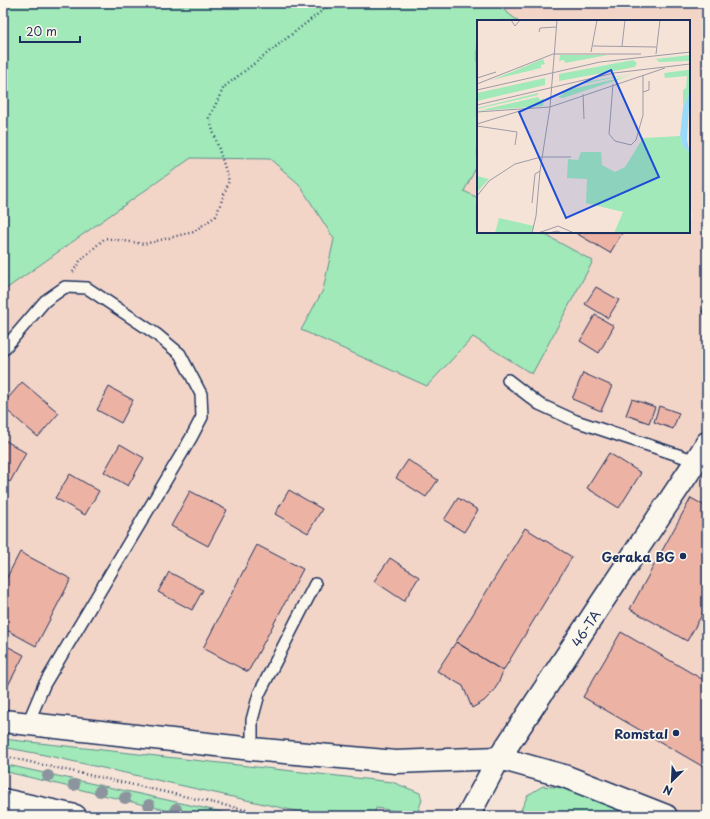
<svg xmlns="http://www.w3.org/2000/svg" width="710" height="819" font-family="'Playpen Sans',sans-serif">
	<rect width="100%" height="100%" fill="#f6e3d7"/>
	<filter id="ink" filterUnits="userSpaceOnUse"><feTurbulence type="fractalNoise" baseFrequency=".025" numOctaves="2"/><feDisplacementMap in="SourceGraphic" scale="8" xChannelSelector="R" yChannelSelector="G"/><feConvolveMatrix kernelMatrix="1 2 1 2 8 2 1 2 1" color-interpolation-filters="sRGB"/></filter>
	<g filter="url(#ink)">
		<path fill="#f3d5c8" d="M495 3H707V816H666L564 776 396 762 3 721V291L191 158 270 159 299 184 334 239 323 290 301 330 473 337 593 261 540 232H689V21H518Z
			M478 164V198L464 191Z"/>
		<path fill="#a1e9b8" stroke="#5e8c8b" d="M3 3H495L518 21H478V164L464 191 478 198V232H540L593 261 532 374 473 337 427 386 301 330 323 290 334 239 299 184 270 159 191 158 3 291Z
			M3 739 392 782 420 793 422 800 417 814 376 808 374 816H318L40 754 3 747Z
			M3 764 240 816H195L161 809 3 771Z
			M543 786 564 788 637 816H518L528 795Z"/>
		<path fill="#ecb3a5" stroke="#1b2f5e" d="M574 232H621L622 233 610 253Z
			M596 287 619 300 608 318 585 304Z
			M707 301V314L702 312Z
			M595 315 614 326 599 353 580 341Z
			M583 373 612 386 601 411 572 399Z
			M22 382 59 413 38 437 3 407V404Z
			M109 387 133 400 121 423 97 410Z
			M632 399 655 407 649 423 626 415Z
			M659 406 679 413 673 429 654 422Z
			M3 439 26 453 10 482 3 478Z
			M120 444 144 458 128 486 104 472Z
			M609 453 641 473 619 508 587 488Z
			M408 460 438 480 426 497 396 478Z
			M70 474 99 491 85 515 55 498Z
			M289 490 322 509 308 533 275 514Z
			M190 491 227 510 208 546 171 526Z
			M458 498 478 510 464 532 444 520Z
			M691 498 707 507V606L687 641 630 609Z
			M525 528 572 557 503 671 456 642Z
			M257 545 303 569 248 672 203 648Z
			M20 552 71 579 36 646 3 628V585Z
			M390 558 419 577 404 601 374 581Z
			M169 572 203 590 192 610 158 592Z
			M621 632 707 682V769L583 697Z
			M456 642 503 671 500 679 494 691 484 701 472 708 463 686 437 671Z
			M3 644 24 655 3 695Z"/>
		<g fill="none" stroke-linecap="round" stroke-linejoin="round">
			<g stroke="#1b2f5e" stroke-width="14">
				<path id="lane" d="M3 350 45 301 65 287 87 288 156 334 180 354 201 394 202 417 191 438 44 685 28 723
					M508 380 539 404 576 421 699 462
					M252 749V720L259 694 315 584"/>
			</g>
			<g stroke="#1b2f5e" stroke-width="25">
				<g id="street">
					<path id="s1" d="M499 758 602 602 696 461 707 443"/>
				</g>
			</g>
			<g stroke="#1b2f5e" stroke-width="25">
				<path id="secondary" d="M468 816 499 758"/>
			</g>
			<g stroke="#1b2f5e" stroke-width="25">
				<path id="primary" d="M3 721 252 749 396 762 499 758 564 776 666 816
					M3 800 75 816"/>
			</g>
			<path stroke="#1b2f5e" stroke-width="2.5" stroke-dasharray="1 3" stroke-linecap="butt" d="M73 272 80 261 105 238 144 244 193 232 216 216 229 181 209 118 224 87 332 3
				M3 756 273 816
				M381 816V813L396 816"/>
			<use href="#lane" stroke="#fbf7ec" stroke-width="11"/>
			<use href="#street" stroke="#fbf7ec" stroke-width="22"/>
			<use href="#secondary" stroke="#fbf7ec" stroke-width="22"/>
			<use href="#primary" stroke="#fbf7ec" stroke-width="22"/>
		</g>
		<g fill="#8c949e">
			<circle cx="48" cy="776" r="6"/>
			<circle cx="74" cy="785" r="6"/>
			<circle cx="100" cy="791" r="6"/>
			<circle cx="125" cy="798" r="6"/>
			<circle cx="149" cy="805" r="6"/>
			<circle cx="176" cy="809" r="6"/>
		</g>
	</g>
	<g fill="#1b2f5e" stroke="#fbf7ec" stroke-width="1.5">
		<circle cx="683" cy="556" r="4"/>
		<circle cx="676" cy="733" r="4"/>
	</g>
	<g text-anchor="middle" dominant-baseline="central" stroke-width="3.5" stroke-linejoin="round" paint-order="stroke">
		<g font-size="13" font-weight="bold" fill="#1b2f5e" stroke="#fbf7ec" text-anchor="end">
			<text x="675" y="556">Geraka BG</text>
			<text x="668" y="733">Romstal</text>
		</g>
		<g font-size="13" fill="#1b2f5e" stroke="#fbf7ec">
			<text stroke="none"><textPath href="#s1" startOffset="156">46-ТА</textPath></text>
		</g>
	</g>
	<g transform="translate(477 20)">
		<rect width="213" height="213" fill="#f6e3d7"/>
		<path d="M83 35H131L88 43 87 40 82 41ZM213 35V41L182 42 179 39ZM66 39 68 44 64 45V48L15 60ZM156 40 160 43 158 47 82 61V54ZM210 50H213V71L206 88V70L209 68 210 56 188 58 187 53ZM160 53 86 68 114 61ZM152 56 86 78 81 77 86 74V71ZM68 58V65L0 81V73ZM61 73V75L0 89V88ZM61 77 63 80 67 78 66 86 1 91ZM203 116 206 127 211 130 213 135V213H137L146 192 109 183 110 159 90 158 91 139 101 140 104 132H124L125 145 138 152 148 147 166 118ZM0 156 12 159 0 172ZM22 198 57 206 55 213H18Z" fill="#a1e9b8"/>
		<path d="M213 71 210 119 213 135 211 130 206 127 203 116 206 88Z" fill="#99dafb"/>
		<path fill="none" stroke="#9e9ba7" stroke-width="1" d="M34 0 38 6 43 0M62 12 63 8 79 7M116 26 179 27M145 26 148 0M114 32 120 0M179 34 183 0M0 58 19 52M0 64 76 34H164M136 64 132 114 138 121 154 125 159 120 166 95V55M0 70 123 42 213 32M166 72 172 70V61M106 74 107 99M0 85 137 53 213 44M0 92 73 87 188 48M0 104 46 90M0 106 40 112 38 125M0 176 12 161 38 144 64 137H94M55 183 58 154 63 151M55 213 59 196 63 151 73 87 80 0M61 213 81 206 97 213M72 213 80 211 85 213"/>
		<path fill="#1d4ed8" fill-opacity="0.15" stroke="#1d4ed8" stroke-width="2" d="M134 50 182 157 89 198 42 92Z"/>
		<rect width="213" height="213" fill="none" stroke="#1b2f5e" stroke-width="2"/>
	</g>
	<rect width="710" height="819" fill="none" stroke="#fbf7ec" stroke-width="16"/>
	<rect x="8" y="8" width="694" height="803" fill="none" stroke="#1b2f5e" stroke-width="1.5" filter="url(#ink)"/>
	<g transform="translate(672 781) rotate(204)" stroke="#fbf7ec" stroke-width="3" paint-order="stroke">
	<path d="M0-3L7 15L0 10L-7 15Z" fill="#1b2f5e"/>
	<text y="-6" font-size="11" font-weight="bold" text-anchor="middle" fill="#1b2f5e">N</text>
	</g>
	<path d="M20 36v6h60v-6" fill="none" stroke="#1b2f5e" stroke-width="2"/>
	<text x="26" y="36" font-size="12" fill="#1b2f5e" stroke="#fbf7ec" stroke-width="3" paint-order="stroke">20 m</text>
</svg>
